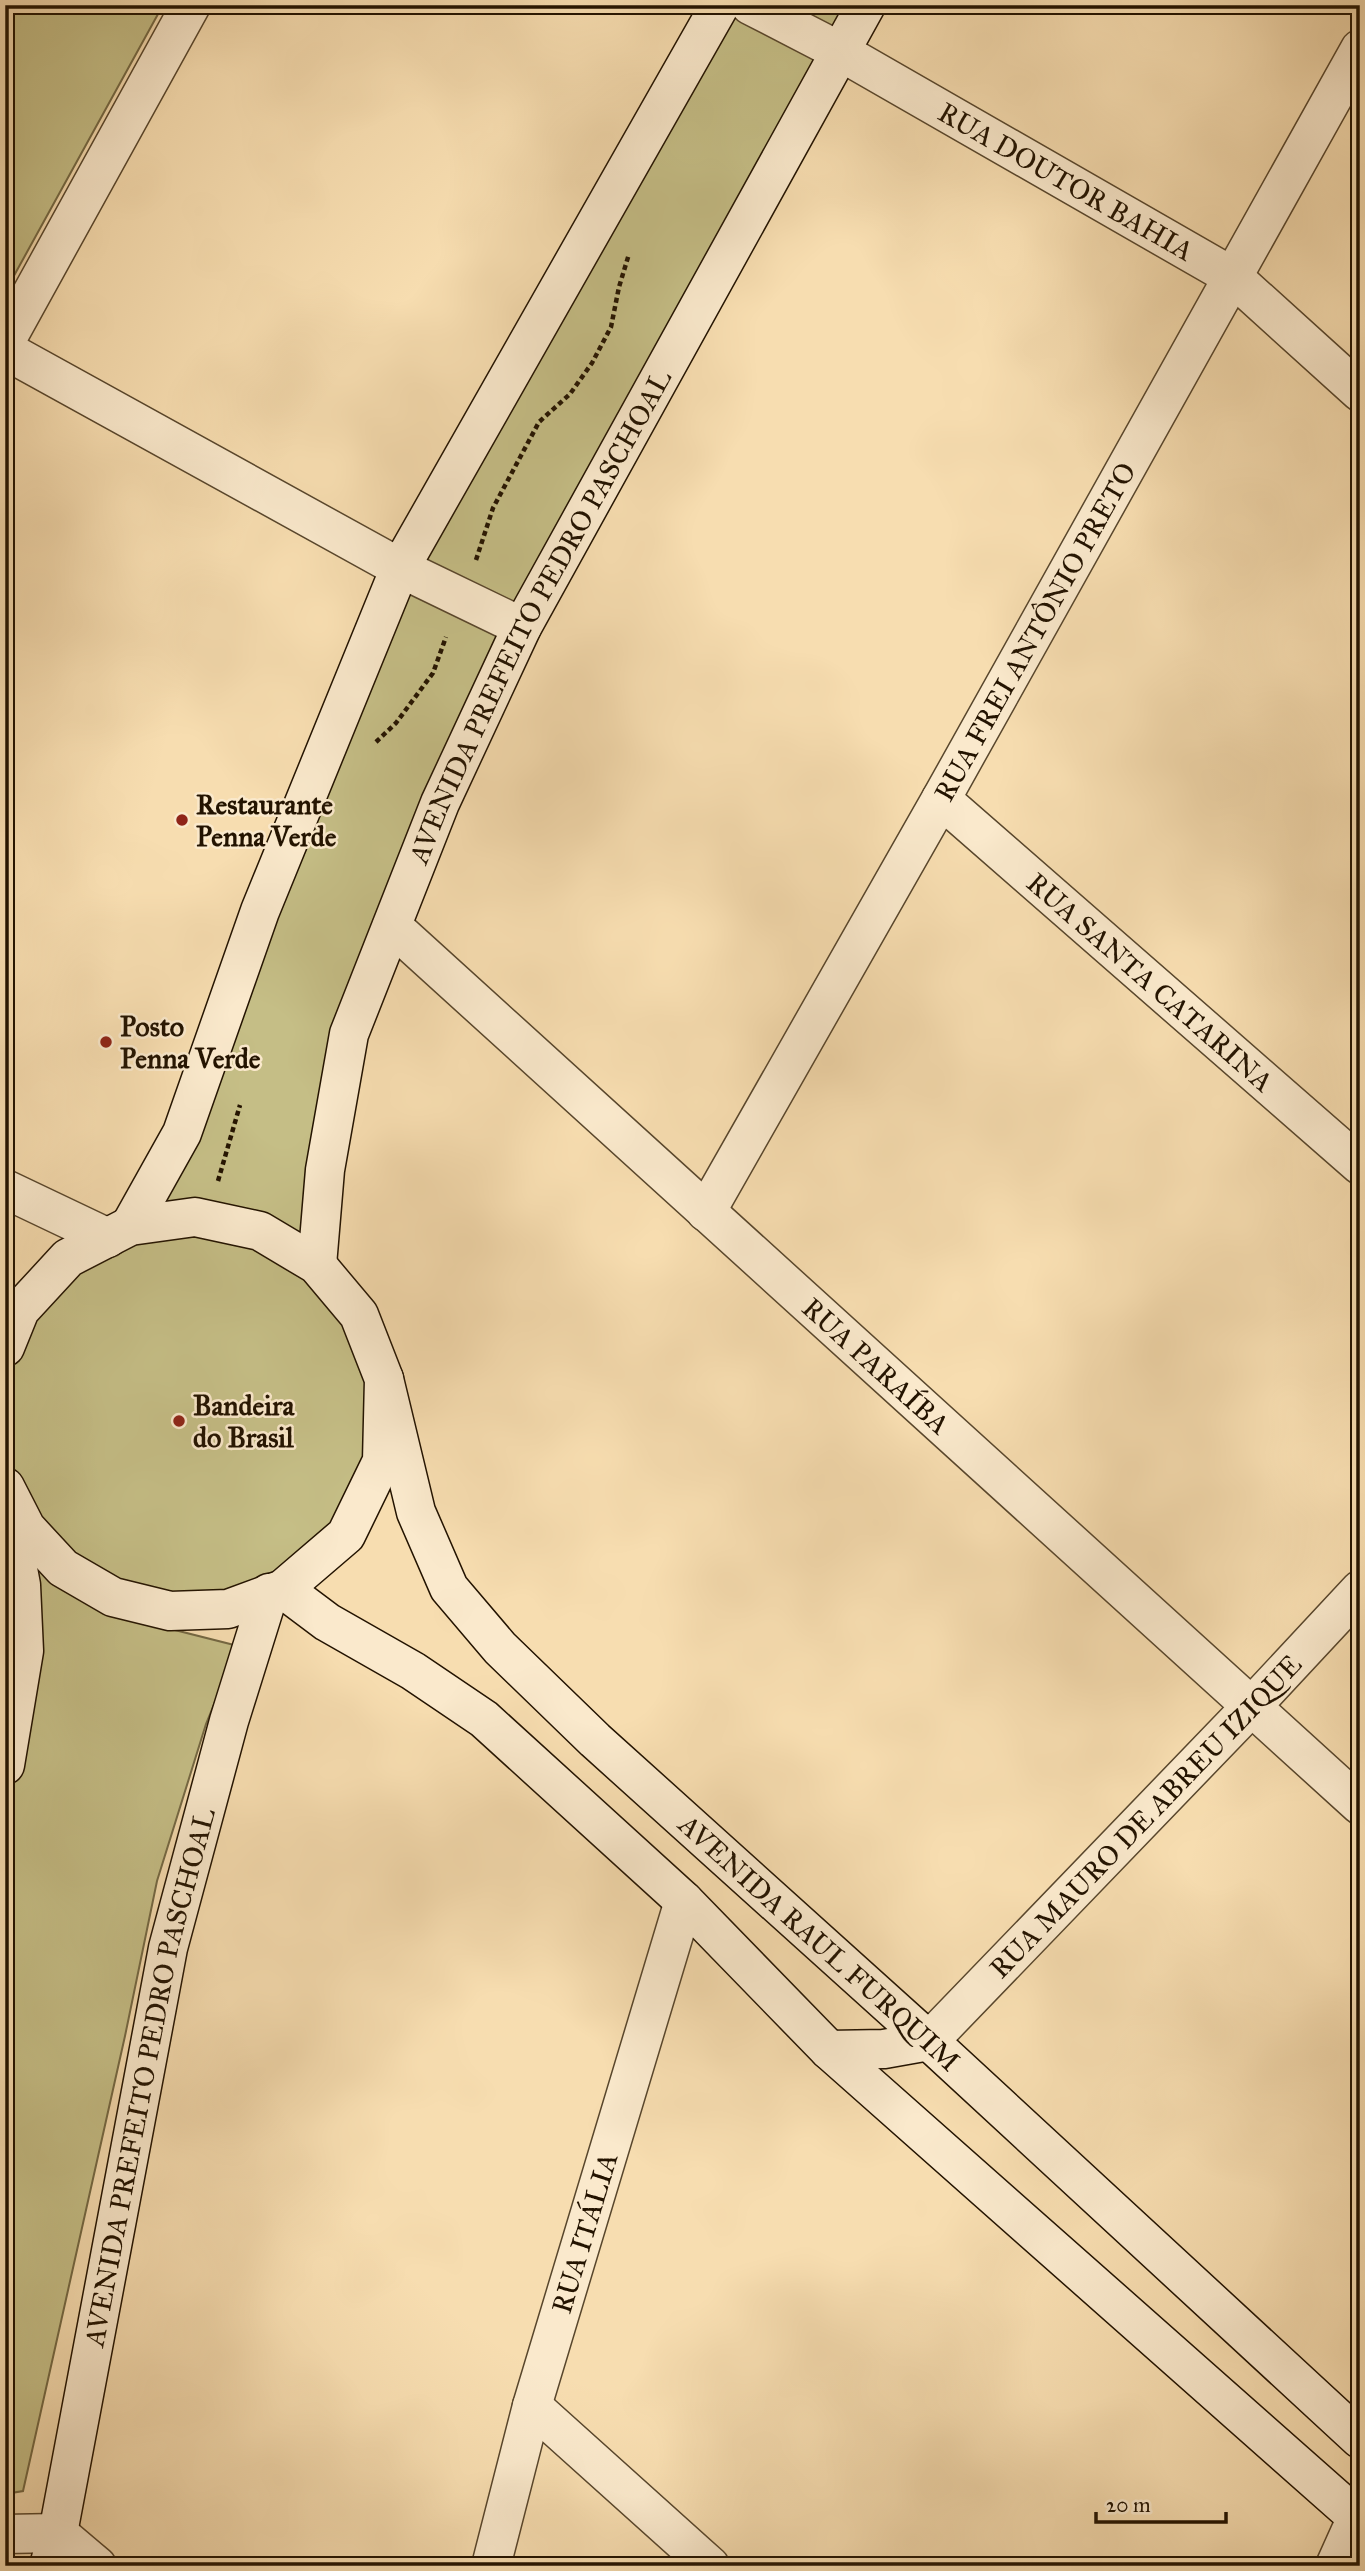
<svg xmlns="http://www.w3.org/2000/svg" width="1365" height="2571" font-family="'IM FELL Great Primer',serif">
	<rect width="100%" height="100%" fill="#f7ddb0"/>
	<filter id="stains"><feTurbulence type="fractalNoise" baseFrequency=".00286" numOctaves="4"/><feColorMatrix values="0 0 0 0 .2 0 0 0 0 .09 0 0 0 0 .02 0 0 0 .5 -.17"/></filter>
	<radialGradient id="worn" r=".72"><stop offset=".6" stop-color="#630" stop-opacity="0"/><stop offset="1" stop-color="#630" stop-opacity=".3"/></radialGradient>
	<path fill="#c5be86" stroke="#746843" stroke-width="2" d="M5 5H163L5 292Z
		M783 5H849L835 32Z
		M733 13 819 56 514 609 420 562Z
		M410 589 499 634 368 947 311 1248 146 1214Z
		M4 1416a184 184 0 1 1 368 0a184 184 0 1 1-368 0Z
		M30 1543 167 1628 238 1646 206 1724 157 1881 125 2036 23 2491 5 2494V1811L25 1706Z"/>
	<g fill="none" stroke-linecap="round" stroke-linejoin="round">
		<g stroke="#58462c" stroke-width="41">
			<g id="minor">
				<path id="s1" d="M750 5 841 52 1233 277 1360 392"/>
				<path d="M5 342 191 5"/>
				<path d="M5 350 400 568 522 627"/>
				<path id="s2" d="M941 799 1360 1165"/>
				<path id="s3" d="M392 926 1360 1805"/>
				<path id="s4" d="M706 1212 941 799 1360 49"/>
				<path id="s5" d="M929 2041 1251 1707 1360 1590"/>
				<path d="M532 2406 710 2566"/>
				<path d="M5 2534 58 2533 97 2566"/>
				<path id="s6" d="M491 2566 532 2406 684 1901"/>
				<path d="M1335 2566 1357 2517"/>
			</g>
		</g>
		<g stroke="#58462c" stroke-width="41">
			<path id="tertiary" d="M5 1189 108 1238"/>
		</g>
		<g stroke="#231300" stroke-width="41">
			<g id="secondary">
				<path d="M130 1226 182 1133 260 911 400 568 720 5"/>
				<path id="s7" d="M317 1265 325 1170 349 1034 440 803 522 627 866 5"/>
				<path d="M5 1347 20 1310 68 1258 130 1226 195 1217 260 1231 317 1265 359 1315 384 1379 382 1461 346 1535 283 1589 228 1609 170 1611 113 1597 63 1568 26 1528 5 1487"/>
				<path id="s8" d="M384 1379 416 1512 449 1588 500 1648 595 1740 929 2041 1360 2439"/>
				<path d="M283 1589 327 1622 413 1671 484 1719 684 1901 829 2050 1360 2520"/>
				<path d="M5 1765 24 1651 21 1585 6 1505"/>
				<path d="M829 2050 884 2049 929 2041"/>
				<path id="s9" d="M49 2566 58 2533 168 1948 229 1721 269 1593"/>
			</g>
		</g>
		<path stroke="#231300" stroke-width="4.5" stroke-dasharray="5 3.5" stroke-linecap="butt" d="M476 560 493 508 539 422 570 394 592 363 611 327 619 287 629 254
			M376 742 396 723 433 673 446 637
			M218 1181 240 1105"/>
		<use href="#minor" stroke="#fae9cc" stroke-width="38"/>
		<use href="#tertiary" stroke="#fae9cc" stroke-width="38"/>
		<use href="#secondary" stroke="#fae9cc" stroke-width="38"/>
	</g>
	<g fill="#8f2418" stroke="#fae9cc" stroke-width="2.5">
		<circle cx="182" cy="820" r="7"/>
		<circle cx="106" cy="1042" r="7"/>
		<circle cx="179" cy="1421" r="7"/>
	</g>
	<g text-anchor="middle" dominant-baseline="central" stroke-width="5" stroke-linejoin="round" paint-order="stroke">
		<g font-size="28" fill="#231300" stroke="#fae9cc">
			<text stroke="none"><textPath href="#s1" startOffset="362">RUA DOUTOR BAHIA</textPath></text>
			<text stroke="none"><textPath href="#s7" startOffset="693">AVENIDA PREFEITO PEDRO PASCHOAL</textPath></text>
			<text stroke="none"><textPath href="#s4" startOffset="667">RUA FREI ANTÔNIO PRETO</textPath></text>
			<text stroke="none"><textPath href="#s2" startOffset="278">RUA SANTA CATARINA</textPath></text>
			<text stroke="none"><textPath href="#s3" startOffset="654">RUA PARAÍBA</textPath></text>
			<text stroke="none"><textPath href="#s5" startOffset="312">RUA MAURO DE ABREU IZIQUE</textPath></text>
			<text stroke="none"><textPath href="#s8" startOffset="733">AVENIDA RAUL FURQUIM</textPath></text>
			<text stroke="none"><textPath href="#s9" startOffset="499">AVENIDA PREFEITO PEDRO PASCHOAL</textPath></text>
			<text stroke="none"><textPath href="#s6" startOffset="346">RUA ITÁLIA</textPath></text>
		</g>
		<g font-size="28" font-weight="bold" fill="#231300" stroke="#fae9cc" text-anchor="start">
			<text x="196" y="804">Restaurante<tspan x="196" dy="32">Penna Verde</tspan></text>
			<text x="120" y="1026">Posto<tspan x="120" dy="32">Penna Verde</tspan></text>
			<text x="193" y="1405">Bandeira<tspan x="193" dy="32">do Brasil</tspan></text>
		</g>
	</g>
	<rect width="1365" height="2571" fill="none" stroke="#f7ddb0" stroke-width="28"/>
	<rect x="7" y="7" width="1351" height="2557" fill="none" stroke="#231300" stroke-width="3.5"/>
	<rect x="14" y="14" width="1337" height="2543" fill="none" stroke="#231300" stroke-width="2"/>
	<path d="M1096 2512v10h130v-10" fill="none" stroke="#231300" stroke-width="3.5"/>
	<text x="1106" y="2512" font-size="21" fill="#231300" stroke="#fae9cc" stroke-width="5" paint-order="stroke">20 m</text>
	<rect width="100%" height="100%" filter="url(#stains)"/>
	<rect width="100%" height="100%" fill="url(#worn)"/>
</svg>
